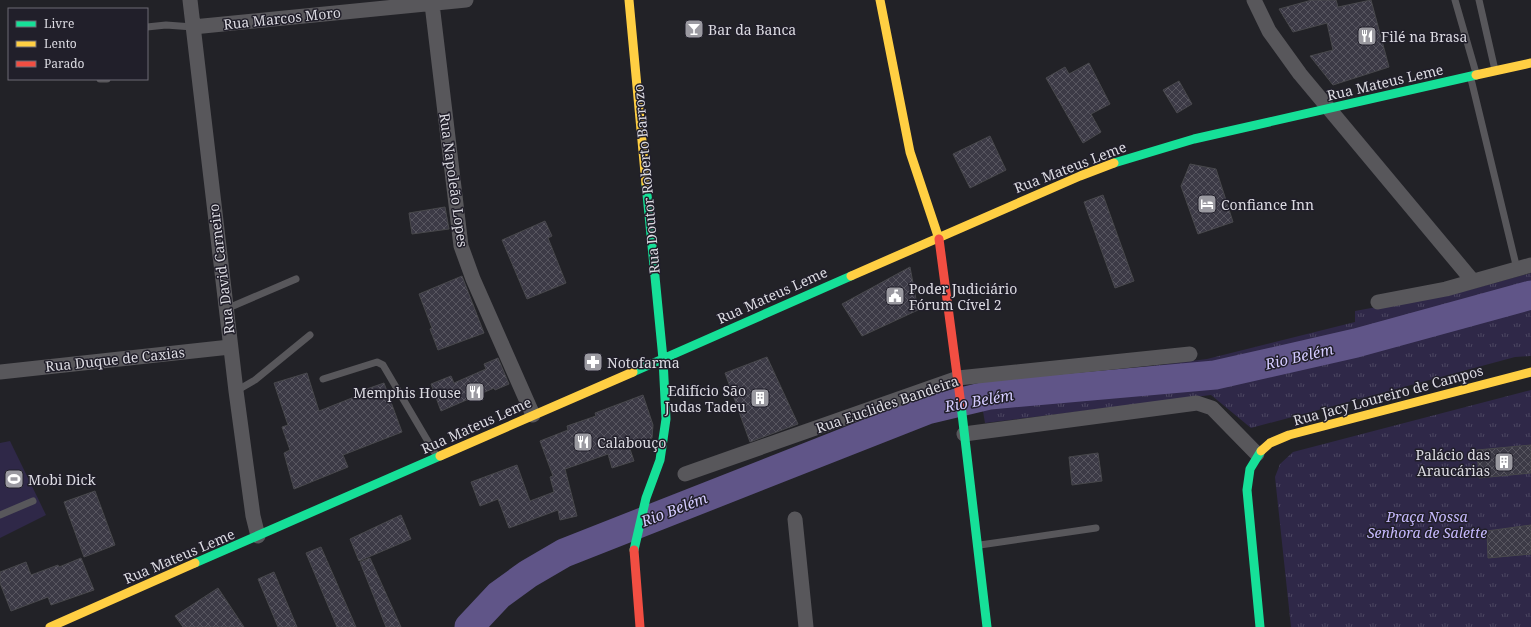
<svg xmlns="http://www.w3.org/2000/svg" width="1531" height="627" font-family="'Noto Serif',serif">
	<defs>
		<pattern id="park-tufts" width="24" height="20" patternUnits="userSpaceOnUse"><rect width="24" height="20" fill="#2f2848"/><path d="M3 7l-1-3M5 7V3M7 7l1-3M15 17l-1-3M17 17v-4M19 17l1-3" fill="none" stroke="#4d4762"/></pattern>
		<pattern id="building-cross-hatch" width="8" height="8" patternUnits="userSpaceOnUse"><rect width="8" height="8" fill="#3c3a46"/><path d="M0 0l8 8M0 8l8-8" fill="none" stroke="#585660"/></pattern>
	</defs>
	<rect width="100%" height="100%" fill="#222227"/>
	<path fill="url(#park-tufts)" d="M1531 273V356L1515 357 1251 428 1211 395 985 423 979 388 1207 359 1355 322V311L1469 290Z
		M1531 390V627H1291L1275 477 1280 464 1293 452Z"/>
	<path fill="#2f2848" d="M10 441 46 515 0 538V443Z"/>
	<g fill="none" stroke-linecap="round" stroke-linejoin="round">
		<path stroke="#605588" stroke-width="29" d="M469 627 499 595 528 574 564 553 927 410 990 395 1215 375 1356 343 1531 295"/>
	</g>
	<path fill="url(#building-cross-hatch)" stroke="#48484c" d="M1312 0H1336L1338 7 1371 0 1389 67 1333 85 1310 56 1333 50 1327 23 1293 32 1279 9Z
		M1089 63 1110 104 1091 114 1101 132 1083 143 1046 78 1065 67 1069 74Z
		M1179 81 1192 104 1177 113 1163 90Z
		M990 136 1006 170 970 188 953 154Z
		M1190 164 1216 169 1233 222 1198 234 1181 186Z
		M1103 195 1134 281 1115 288 1084 202Z
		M445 207 449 229 412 234 409 213Z
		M545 221 552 236 548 238 566 283 527 299 502 240Z
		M910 267 918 310 862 336 842 304Z
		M462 276 484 333 438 350 430 329 432 328 419 294Z
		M767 357 798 424 750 442 725 373Z
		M498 358 509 384 495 390 494 388 441 411 431 384 451 376 454 383 486 369 484 364Z
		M307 373 319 411 362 394 361 391 384 383 402 432 343 455 348 467 294 489 284 453 290 450 282 427 288 425 274 383Z
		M643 395 653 425 652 438 629 446 634 461 612 468 608 454 565 469 577 516 560 520 558 510 509 528 498 499 480 506 471 482 517 465 530 501 554 492 550 477 553 476 540 441 568 430 567 426 596 416 595 413Z
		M1531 445V473L1479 478 1477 450Z
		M1098 453 1102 481 1072 485 1069 457Z
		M95 491 115 545 84 557 64 502Z
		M401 515 411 539 359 561 350 539Z
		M1531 525V554L1488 558 1487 531Z
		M321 547 356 627H337L306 553Z
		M81 558 94 590 51 605 48 597 11 611 0 583V572L26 562 31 575 58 565 59 567Z
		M370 558 401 627H386L360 562Z
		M274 572 297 627H278L258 579Z
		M218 588 244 627H183L175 616Z"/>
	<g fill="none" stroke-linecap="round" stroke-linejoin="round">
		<path stroke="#58575b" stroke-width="7" d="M1455 0 1476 73
			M1479 0 1495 70
			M147 27 166 25 193 27
			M100 79H107
			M1471 79 1517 269
			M226 309 296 279
			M323 379 377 362 383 365 436 455
			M236 391 255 380 310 335
			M0 515 33 501
			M980 545 1096 528"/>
		<path stroke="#58575b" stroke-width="15" d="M190 0 236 391 253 516 258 536
			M1254 0 1269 31 1300 74 1472 280
			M432 4 461 246 473 279 533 415
			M193 27 466 0
			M1378 302 1446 289 1531 265
			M0 372 230 347
			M964 434 1197 403 1212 408 1257 454
			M685 474 958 378 1190 354
			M795 519 806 627"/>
		<path stroke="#16e098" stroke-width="9" d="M1114 163 1194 139 1476 75
			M633 372 851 276
			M961 405 987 627
			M634 550 646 498 660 460 666 419 663 359 646 184
			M195 563 440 456
			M1260 627 1247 490 1250 469 1261 451"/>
		<path stroke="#ffcf43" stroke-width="9" d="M629 0 646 184
			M880 0 910 152 939 239
			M1476 75 1531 63
			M851 276 1080 176 1114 163
			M1261 451 1270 443 1289 435 1531 372
			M440 456 633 372
			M50 627 195 563"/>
		<path stroke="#f24e42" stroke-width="9" d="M939 239 961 405
			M634 550 640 627"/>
	</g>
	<defs>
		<g id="bar-square" transform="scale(1)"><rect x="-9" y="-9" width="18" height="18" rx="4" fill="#9b9aa1" stroke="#211f2a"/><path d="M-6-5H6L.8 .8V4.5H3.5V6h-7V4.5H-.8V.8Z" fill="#fff"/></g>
		<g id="restaurant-square" transform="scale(1)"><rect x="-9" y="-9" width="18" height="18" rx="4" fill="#9b9aa1" stroke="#211f2a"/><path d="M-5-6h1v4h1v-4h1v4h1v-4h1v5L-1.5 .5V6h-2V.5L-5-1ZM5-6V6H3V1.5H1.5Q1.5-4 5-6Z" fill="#fff"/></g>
		<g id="hotel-square" transform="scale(1)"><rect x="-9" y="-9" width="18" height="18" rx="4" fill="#9b9aa1" stroke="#211f2a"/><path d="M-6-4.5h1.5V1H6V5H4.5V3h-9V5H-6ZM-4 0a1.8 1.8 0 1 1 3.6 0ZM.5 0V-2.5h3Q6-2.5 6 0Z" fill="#fff"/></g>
		<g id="civic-square" transform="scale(1)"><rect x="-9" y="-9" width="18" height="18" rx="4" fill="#9b9aa1" stroke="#211f2a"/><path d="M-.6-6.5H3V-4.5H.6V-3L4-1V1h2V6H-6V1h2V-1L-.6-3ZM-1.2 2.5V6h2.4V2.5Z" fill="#fff"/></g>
		<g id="pharmacy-square" transform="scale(1)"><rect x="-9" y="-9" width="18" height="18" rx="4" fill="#9b9aa1" stroke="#211f2a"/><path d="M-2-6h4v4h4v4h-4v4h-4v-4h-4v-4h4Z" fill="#fff"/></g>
		<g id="building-square" transform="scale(1)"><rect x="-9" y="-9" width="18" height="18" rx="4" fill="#9b9aa1" stroke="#211f2a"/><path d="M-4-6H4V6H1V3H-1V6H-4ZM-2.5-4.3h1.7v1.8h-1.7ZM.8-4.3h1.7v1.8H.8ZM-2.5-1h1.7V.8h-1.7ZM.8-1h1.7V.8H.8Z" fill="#fff"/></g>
		<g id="stadium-square" transform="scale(1)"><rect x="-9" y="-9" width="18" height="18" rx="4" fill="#9b9aa1" stroke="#211f2a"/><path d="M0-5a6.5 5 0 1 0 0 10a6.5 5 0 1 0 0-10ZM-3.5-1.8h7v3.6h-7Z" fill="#fff"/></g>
	</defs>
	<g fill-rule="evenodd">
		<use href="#bar-square" x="694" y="29"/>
		<use href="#restaurant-square" x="1367" y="36"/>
		<use href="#hotel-square" x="1207" y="204"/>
		<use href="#civic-square" x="895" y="296"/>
		<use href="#pharmacy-square" x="593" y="362"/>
		<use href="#restaurant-square" x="475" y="392"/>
		<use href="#building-square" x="760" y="398"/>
		<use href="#restaurant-square" x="583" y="442"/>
		<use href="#building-square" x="1504" y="462"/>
		<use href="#stadium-square" x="14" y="479"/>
	</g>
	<g text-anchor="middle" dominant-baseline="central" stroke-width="3" stroke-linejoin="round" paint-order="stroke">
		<g font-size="14" fill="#dcdbe2" stroke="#211f2a">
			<text transform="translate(282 18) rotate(-6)">Rua Marcos Moro</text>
			<text transform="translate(1385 82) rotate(-13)">Rua Mateus Leme</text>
			<text transform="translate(1070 167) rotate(-21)">Rua Mateus Leme</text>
			<text transform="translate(646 179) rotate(-95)">Rua Doutor Roberto Barrozo</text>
			<text transform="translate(454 180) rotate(82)">Rua Napoleão Lopes</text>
			<text transform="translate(221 269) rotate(-97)">Rua David Carneiro</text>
			<text transform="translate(772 295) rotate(-24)">Rua Mateus Leme</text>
			<text transform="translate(115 359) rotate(-6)">Rua Duque de Caxias</text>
			<text transform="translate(1388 395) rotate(-15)">Rua Jacy Loureiro de Campos</text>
			<text transform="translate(887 404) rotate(-19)">Rua Euclides Bandeira</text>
			<text transform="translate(476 425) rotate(-24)">Rua Mateus Leme</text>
			<text transform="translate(179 556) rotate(-23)">Rua Mateus Leme</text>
		</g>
		<g font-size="14" fill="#dcdbe2" stroke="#211f2a" text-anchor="start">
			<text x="708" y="29">Bar da Banca</text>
			<text x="1381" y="36">Filé na Brasa</text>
			<text x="1221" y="204">Confiance Inn</text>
			<text x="909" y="288">Poder Judiciário<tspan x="909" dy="16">Fórum Cível 2</tspan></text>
			<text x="607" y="362">Notofarma</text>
			<text x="746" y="390" text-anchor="end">Edifício São<tspan x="746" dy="16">Judas Tadeu</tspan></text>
			<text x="461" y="392" text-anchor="end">Memphis House</text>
			<text x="597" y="442">Calabouço</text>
			<text x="1490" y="454" text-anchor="end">Palácio das<tspan x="1490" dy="16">Araucárias</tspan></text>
			<text x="28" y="479">Mobi Dick</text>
		</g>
		<g font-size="14" font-style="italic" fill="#c6b9fd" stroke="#211f2a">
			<text x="1427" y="516">Praça Nossa<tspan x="1427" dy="16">Senhora de Salette</tspan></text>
		</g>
		<g font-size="15" font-style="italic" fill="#d4cbff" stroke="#211f2a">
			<text transform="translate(1299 356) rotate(-13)">Rio Belém</text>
			<text transform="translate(979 400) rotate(-10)">Rio Belém</text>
			<text transform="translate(674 509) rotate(-21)">Rio Belém</text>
		</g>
	</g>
	<rect x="8" y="8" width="140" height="72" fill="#211f2a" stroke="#6c6a74"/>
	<rect x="16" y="21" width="20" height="6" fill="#16e098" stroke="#6c6a74"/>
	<text x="44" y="28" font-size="12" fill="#dcdbe2">Livre</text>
	<rect x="16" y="41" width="20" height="6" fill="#ffcf43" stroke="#6c6a74"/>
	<text x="44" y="48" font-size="12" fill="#dcdbe2">Lento</text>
	<rect x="16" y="61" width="20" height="6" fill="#f24e42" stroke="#6c6a74"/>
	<text x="44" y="68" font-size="12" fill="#dcdbe2">Parado</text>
</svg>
